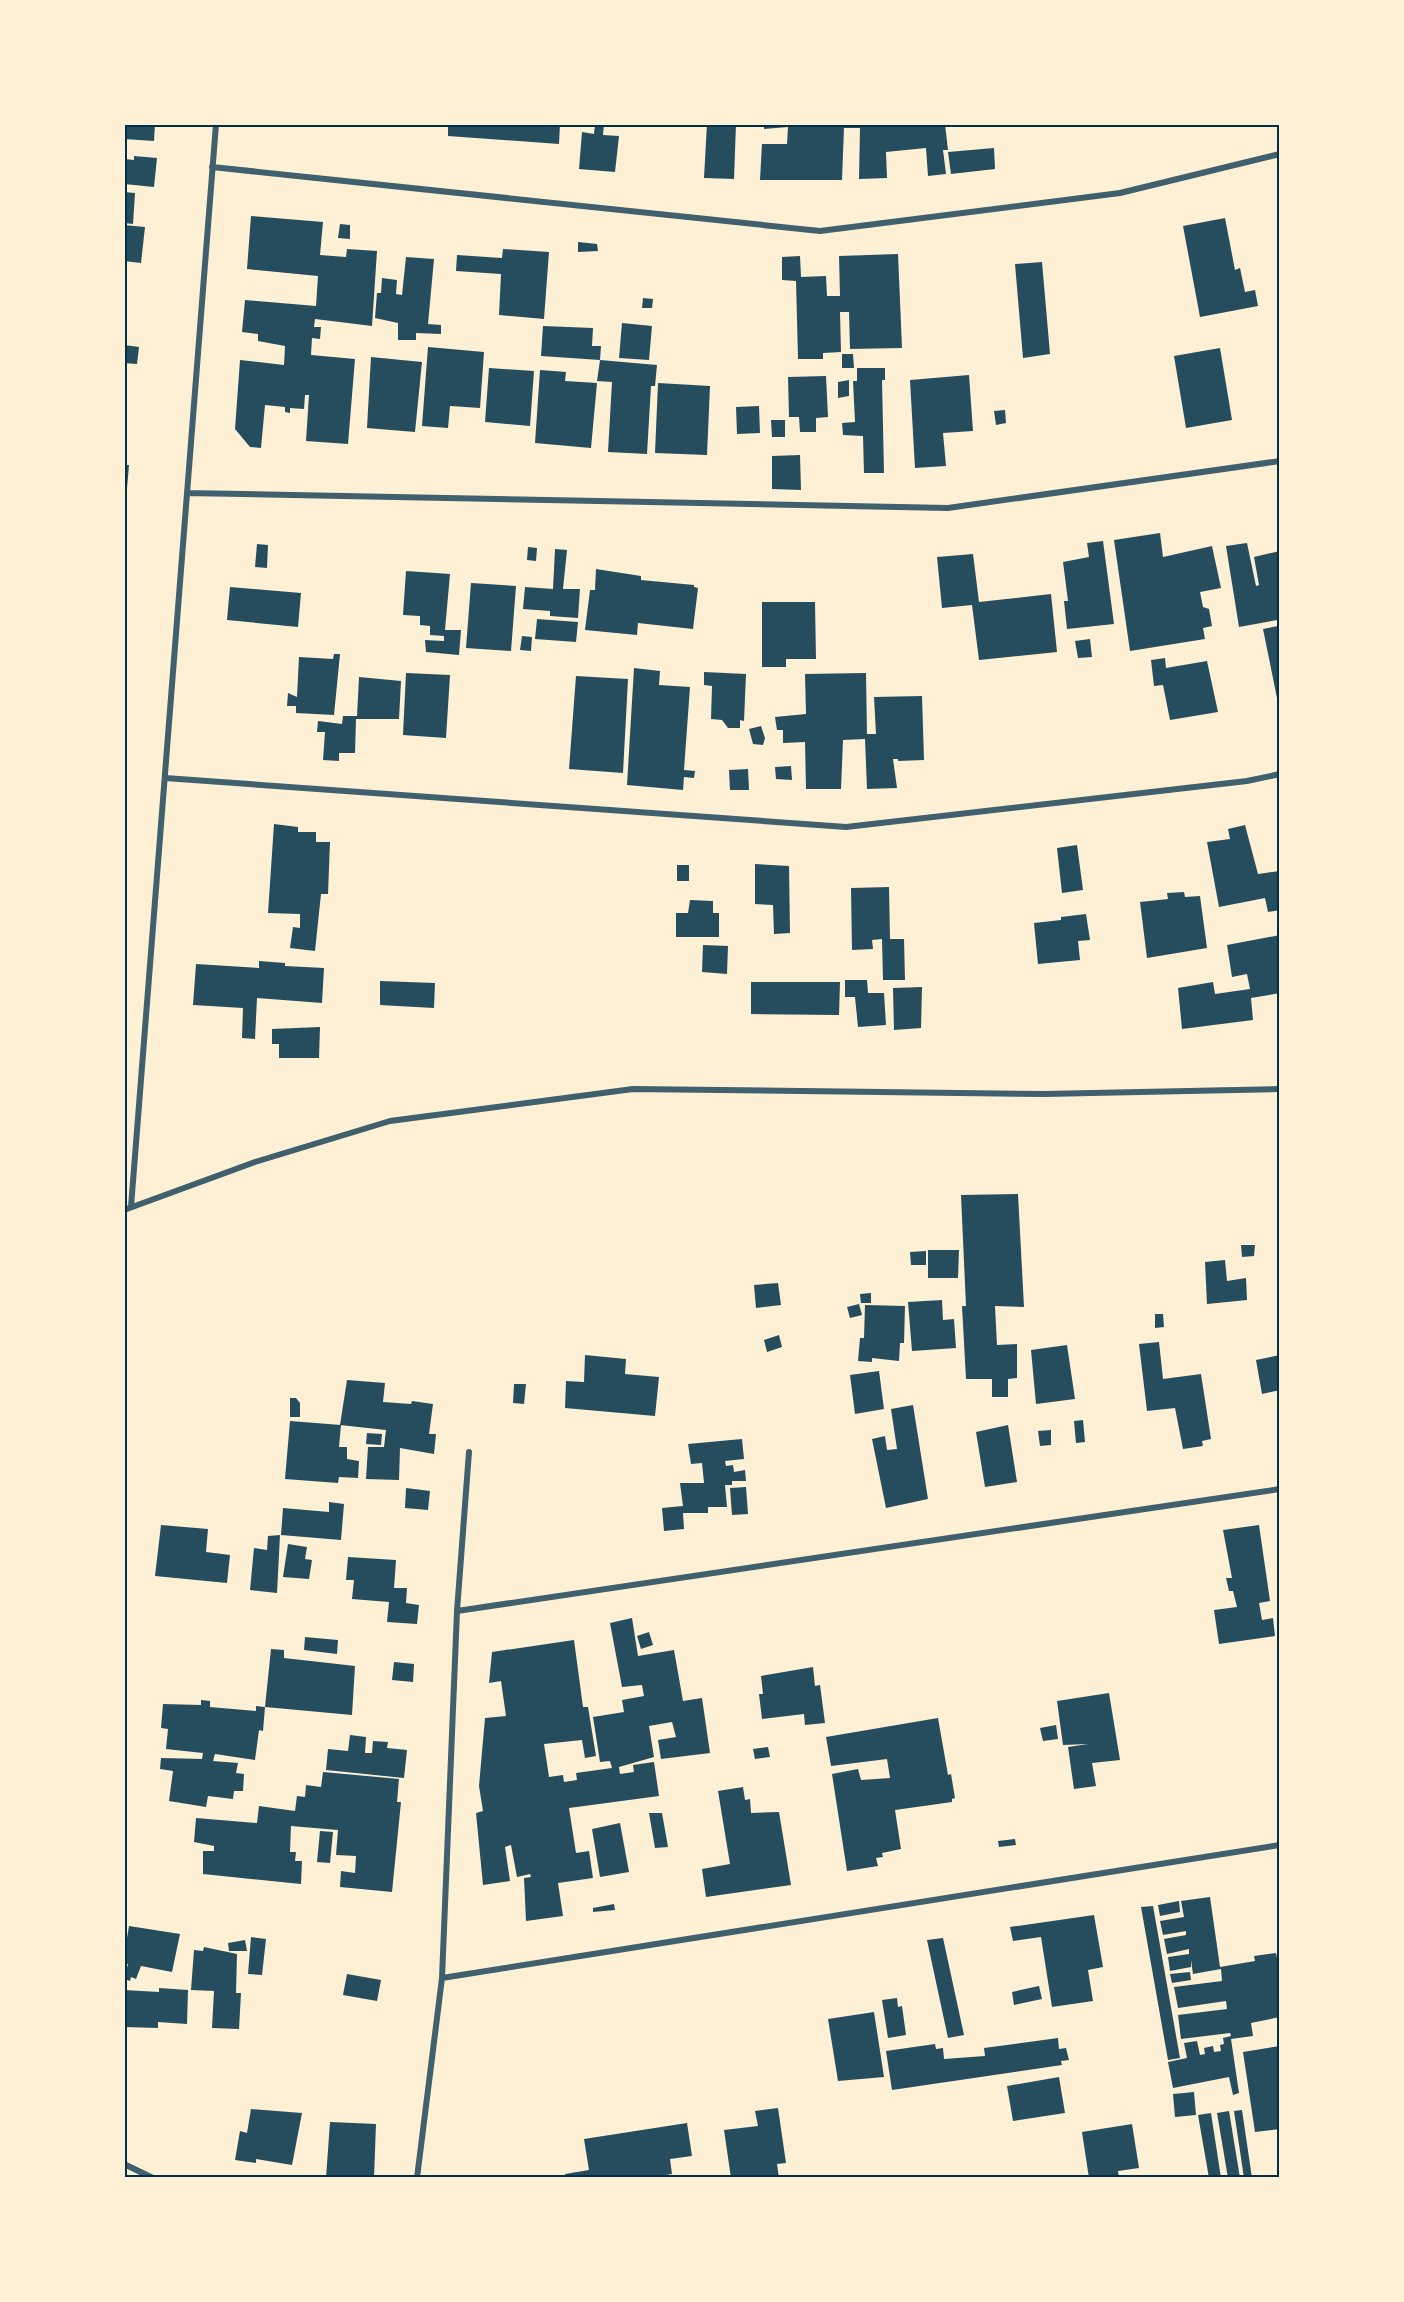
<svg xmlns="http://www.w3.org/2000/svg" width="1404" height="2302" font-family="'IBM Plex Serif',serif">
	<rect width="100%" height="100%" fill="#fdf0d5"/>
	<path fill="#264d5e" d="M124 124H155L154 141 124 139Z
		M448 124H560L559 144 448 136Z
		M595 124H604L603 135 619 136 615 172 579 169 582 132 594 134Z
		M707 124H736L734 179 704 178Z
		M764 124H945L948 150H943L946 174 928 176 926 148 886 152 887 178 859 179 860 128H844L842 180H760L762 144H787L788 127 764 129Z
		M994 148 995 169 951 174 948 152Z
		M134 156 157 158 154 187 124 184V159L134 160Z
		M124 192 135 193 133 224 124 223Z
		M251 216 323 222 320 255 346 257 347 249 377 251 372 326 315 319 314 327H321L320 339 312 338 311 355 355 359 348 444 306 441 309 395H305L304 409 290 408V413L285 412V407L265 405 261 448 250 447 235 429 240 360 284 365 285 346 258 341V334L242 332 245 300 316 306 318 276 247 269Z
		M1225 218 1235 270 1240 268 1245 292 1255 290 1258 306 1200 317 1183 226Z
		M340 224 350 225V239L338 238Z
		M124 225 145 227 141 263 124 261Z
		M578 242 597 244 598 251 578 252Z
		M503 249 549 252 544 319 499 315 501 274 456 271 457 255 502 258Z
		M898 254 902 348 850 349 849 312H840L841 352 823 353V359H798L796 281 782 280V257L800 256 801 277 826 276 827 296H840L839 256Z
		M406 257 434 259 428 324 441 325V334L416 333V340H398V323L375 318 377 293H381L382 278 397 280 396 294 402 295Z
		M1042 262 1050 354 1023 358 1015 264Z
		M643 298 653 299 652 308H642Z
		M622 323 652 326 649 360 619 358Z
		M543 326 593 328 592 346H601L600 360 657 365 655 386H651L647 454 608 452 612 382 597 381 600 360 541 356Z
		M124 345 139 347 137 364 124 363Z
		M428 347 484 352 480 408 450 406 448 428 422 426Z
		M1220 348 1232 420 1186 428 1174 356Z
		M842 354H853L854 368H842Z
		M371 357 422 362 415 432 367 428Z
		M489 368 534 371 530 426 485 422Z
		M857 368H885V380H882L884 473H864L863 436 843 435 842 423 855 422 853 381H857Z
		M540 370 566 372 565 381 597 383 591 448 535 443Z
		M969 375 973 431 943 433 946 466 915 468 910 380Z
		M826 376 828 417 816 418V432H800L799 417H789L788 377Z
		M849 380V396L838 398V382Z
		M658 383 710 386 707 455 655 453Z
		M759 406 760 433 737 434 736 407Z
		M1005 410 1006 423 996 425 994 411Z
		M771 420H785V437H772Z
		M800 455 801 490 772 489V456Z
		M124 465H129L126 500H124Z
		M1160 533 1163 557 1212 546 1221 588 1200 592 1203 607 1209 609 1212 626 1203 628 1205 639 1130 651 1114 540Z
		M1103 541 1114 624 1067 629 1064 601H1068L1063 562 1089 557 1087 543Z
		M1247 543 1256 586 1259 585 1254 557 1280 551V697L1277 698 1263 629 1278 626 1277 620 1239 627 1226 546Z
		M257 544 268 545 267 568 255 567Z
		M528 547 537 548 536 561 527 560Z
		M555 549 567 550 563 589H580L578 618 550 616V611L523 609 525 587 553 589Z
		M973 554 979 602 1051 594 1057 652 979 660 972 605 942 608 937 557Z
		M596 569 641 576V580L694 585V587L698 588 693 629 638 623 637 635 585 630 590 590H595Z
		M406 571 450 574 445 630H461L459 655 426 652 425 640 444 641V636L430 635V626L420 625V616L403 615Z
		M471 583 516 586 511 651 466 648Z
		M230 587 301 593 298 627 227 620Z
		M762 602H815L816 659H786V667H762Z
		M537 619 578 622 576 642 535 639Z
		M522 636 532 637 531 651 520 650Z
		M1090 639 1092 657 1078 658 1075 641Z
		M334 654H340L334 715 296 713V706H287L288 693 297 697 299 657 333 659Z
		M1165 658 1166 668 1207 661 1218 712 1170 720 1163 685 1154 686 1151 660Z
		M634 668 660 671 659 685 690 687 684 770 695 771 694 778 684 777 683 790 627 785Z
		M704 672 746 674 744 721 740 720V728H728L722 720 711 719 712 686 704 685Z
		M406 673 450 675 446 738 403 735Z
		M866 673 867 734H876L874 697 922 696 924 760 898 761V759H893L897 788 867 789 865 739 843 740 841 789H806L805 742 783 743V730H777L775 717 806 714 805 674Z
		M576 676 628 679 623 773 569 769Z
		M359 677 401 681 399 719H356L355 753H339V761L323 760 325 732H317L318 721 342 724 343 716H357Z
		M761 726 765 738 763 745 753 744 749 729Z
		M791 766 792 780 776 779 775 767Z
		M748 769 749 790H730L729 770Z
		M274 824 298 827V832H316V842H330L328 894H321L315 951 290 948 293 927 300 928V914L268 913Z
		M1245 825 1258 874 1280 871V910L1268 912 1265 898 1219 907 1207 842 1230 839 1228 829Z
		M1077 845 1083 890 1062 893 1057 848Z
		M755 864 789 866 790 933 774 934 773 905 755 904Z
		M677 865H689V881H677Z
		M889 887 890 939H904L905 980H883L882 939 872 940 873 949 852 950 851 888Z
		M1184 892 1185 897 1200 896 1207 948 1147 958 1140 902 1168 899 1167 893Z
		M690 900 713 901V913H719V937H676V913H688Z
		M1086 914 1090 940 1078 941 1080 960 1038 964 1034 923 1061 920V917Z
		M1280 935V993L1251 998 1253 1020 1182 1029 1178 988 1213 982 1215 994 1250 989 1247 974 1232 977 1227 945Z
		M703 945 728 946 727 974 702 972Z
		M259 961 285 963V966L324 968 322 1003 257 998 255 1039 242 1038 243 1008 193 1005 196 964 259 968Z
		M845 980H867L868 993H884L886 1025 858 1027 855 997H845Z
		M380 981 435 983 434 1008 380 1005Z
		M751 982H840L839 1015 751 1014Z
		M922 987 921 1028 894 1030 893 988Z
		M320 1027 319 1058H279V1044H272V1029Z
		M1018 1194 1024 1307 995 1306 997 1345 1017 1344V1378L1008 1379V1397H992V1379H966L962 1306H966L961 1195Z
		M1241 1245H1255L1254 1256 1242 1257Z
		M928 1250H959L958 1278H928Z
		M926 1251V1265H911L910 1252Z
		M1225 1260 1227 1281 1246 1278 1247 1300 1207 1304 1205 1262Z
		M778 1283 781 1305 756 1308 754 1285Z
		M871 1293V1303H861L860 1294Z
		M942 1300 943 1320 954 1319 956 1348 912 1351 908 1302Z
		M859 1304 862 1315 850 1318 847 1307Z
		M865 1305 905 1306 904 1343H900L899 1361 872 1358V1362L858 1361 860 1338H864Z
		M1155 1314H1163L1164 1327 1155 1328Z
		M779 1335 782 1347 767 1352 764 1340Z
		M1159 1342 1163 1379 1201 1374 1211 1439 1202 1441 1203 1446 1183 1449 1175 1408 1147 1411 1139 1344Z
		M1067 1345 1075 1399 1036 1404 1031 1350Z
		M585 1355 626 1359 625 1374 659 1377 655 1416 565 1408 566 1381 584 1382Z
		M1280 1355V1390L1262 1394 1256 1360Z
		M879 1371 884 1409 855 1414 850 1375Z
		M347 1380 385 1383 383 1402 411 1404 412 1401 433 1404 429 1434H436L434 1454 400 1448 399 1480 366 1479 368 1447H384L386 1430 340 1425Z
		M514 1384H526L524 1404 513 1403Z
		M290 1398H296L300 1403V1417H290Z
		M913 1405 928 1499 886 1508 872 1439 885 1436 887 1450 897 1449 891 1409Z
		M1083 1420 1085 1442 1076 1443 1074 1421Z
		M290 1421 341 1425 339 1447H347V1459L359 1461 358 1478 339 1477 338 1483 285 1479Z
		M1008 1425 1017 1482 985 1487 976 1432Z
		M1051 1430V1445L1040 1446 1038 1431Z
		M367 1433 382 1434 381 1445 366 1444Z
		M742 1439 744 1459 725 1461 726 1466 733 1465 734 1472 745 1470 746 1481H732V1485H725L727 1507H708V1513H683L684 1529 664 1531 662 1508 683 1506 680 1483H704L702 1463 691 1464 688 1444Z
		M746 1487 748 1514 732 1515 730 1488Z
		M406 1488 430 1491 428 1510 405 1508Z
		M329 1502 344 1504 341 1540 281 1535 283 1508 329 1512Z
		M161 1525 208 1529 206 1552 230 1555 227 1583 155 1576Z
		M1259 1525 1270 1601 1259 1603 1262 1620 1273 1618 1275 1636 1219 1644 1214 1610 1237 1607 1233 1591H1229L1226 1578H1232L1223 1530Z
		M280 1535 277 1593 250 1590 254 1548 267 1550 268 1536Z
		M288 1544 307 1547 305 1559 312 1560 309 1579 283 1577Z
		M348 1557 396 1560 394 1588H407L406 1603 419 1605 417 1624 387 1622 389 1602 352 1599 354 1580H346Z
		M632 1618 638 1656 674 1650 683 1701 702 1698 710 1753 661 1759 658 1740 676 1737 672 1722 649 1726 654 1757 619 1767 620 1774 634 1772 633 1765 654 1762 659 1796 569 1808 576 1853 589 1851 593 1878 558 1883 563 1916 526 1921 524 1878 531 1877 530 1874 517 1877 511 1845 505 1847 510 1881 483 1885 476 1813 483 1811 479 1786 485 1718 506 1716 501 1681 489 1683 492 1652 574 1640 583 1707H588L596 1756 585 1758 582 1740 544 1744 549 1777 563 1775 564 1782 577 1780 576 1773 612 1768 610 1761 600 1762 593 1717 624 1712 622 1700 644 1696 642 1685 622 1687 610 1623Z
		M649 1632 653 1645 641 1649 637 1636Z
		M305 1637 338 1640 337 1654 304 1650Z
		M271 1649 284 1650V1658L355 1666 352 1715 265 1707Z
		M394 1662 414 1664 413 1682 392 1680Z
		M813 1667 815 1686 820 1685 825 1723 805 1725 804 1714 762 1719 759 1694H763L761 1676Z
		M1109 1693 1120 1760 1092 1763 1096 1786 1074 1789 1068 1747 1088 1744 1063 1745 1057 1701Z
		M201 1700 210 1701V1707L256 1711V1706L265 1707 263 1731 259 1730 255 1760 215 1754 213 1761 238 1763 236 1773 244 1774 243 1791H234L233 1799 208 1796 206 1807 169 1801 173 1771 160 1769 161 1758 202 1759 203 1753 166 1749 168 1729 161 1728 163 1704 201 1705Z
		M938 1718 948 1775 951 1774 955 1798 952 1799V1802L895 1810 901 1849 882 1853 883 1857 876 1858 878 1866 847 1871 832 1774 858 1769 861 1780 890 1778 887 1759 831 1766 826 1737Z
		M1056 1725 1058 1739 1043 1741 1040 1728Z
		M350 1735 366 1737 365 1753H372L373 1741 388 1742 387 1748 407 1750 404 1778 326 1770 328 1749 348 1751Z
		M768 1747 770 1757 755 1759 753 1749Z
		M323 1772 399 1779 397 1802H401L392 1892 340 1887 341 1871 355 1873 356 1856 336 1855 338 1830 291 1826 290 1852H296L295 1861H302L301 1884 203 1874V1851H214V1846L194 1842 196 1818 257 1823 259 1806 295 1811 297 1796 305 1797 306 1785 321 1787Z
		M743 1787 745 1800 750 1799 751 1813 779 1812 791 1885 706 1897 702 1869 730 1864 718 1791Z
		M649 1813H662L668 1847 655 1848Z
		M620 1823 629 1872 600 1877 592 1829Z
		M320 1831 333 1832 330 1863 317 1862Z
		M1015 1839 1016 1845 999 1847 998 1841Z
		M1210 1897 1220 1967 1255 1961 1254 1956 1276 1953 1280 1974V2017L1251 2023 1253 2036 1231 2039 1239 2093 1233 2095 1229 2077 1173 2088 1168 2062 1187 2058 1184 2043 1197 2041 1200 2055 1205 2054 1204 2048 1213 2046 1214 2052 1221 2051 1220 2045 1224 2044 1223 2038 1231 2036 1230 2033 1181 2039 1178 2015 1227 2009 1226 2001 1178 2008 1174 1987 1222 1981 1221 1969 1193 1974 1191 1960V1967L1170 1971 1168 1957 1189 1954V1949L1167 1954 1164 1939 1186 1935V1931L1163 1935 1160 1921 1184 1917 1181 1901Z
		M1179 1901 1180 1912 1160 1916 1158 1905Z
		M614 1904 615 1910 593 1912V1908Z
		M1153 1906 1180 2058 1168 2060 1141 1907Z
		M1094 1915 1103 1967 1088 1970 1093 2001 1052 2007 1041 1937 1013 1941 1010 1927Z
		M129 1926 180 1934 172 1972 141 1966 136 1979 131 1977 130 1981 124 1979 128 1964 124 1963V1938H127Z
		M251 1937 266 1939 262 1975 248 1974Z
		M943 1938 964 2035 948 2038 927 1940Z
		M245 1940 247 1951H229L228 1943Z
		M204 1947 237 1954 236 1993H241L239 2029 212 2028 214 1991 191 1990 194 1950 203 1951Z
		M1190 1972 1191 1980 1172 1983 1170 1974Z
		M347 1974 381 1980 377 2001 343 1995Z
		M1039 1986 1042 1999 1014 2005 1012 1992Z
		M159 1988 188 1990 187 2024 158 2022V2028L124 2027V1990L159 1992Z
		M897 1998 898 2007 902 2006 906 2035 888 2038 882 2000Z
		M874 2012 884 2077 838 2081 828 2019Z
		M1058 2038 1059 2049 1066 2048 1069 2060 1061 2061 1062 2065 892 2090 886 2051 935 2044 936 2049 943 2048 944 2059 985 2056 984 2048Z
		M1280 2046V2129L1255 2132 1243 2052Z
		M1059 2077 1065 2113 1013 2121 1007 2086Z
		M1194 2092 1196 2115 1175 2117 1173 2094Z
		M778 2108 786 2163 777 2164 779 2178H731L724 2130 758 2126 755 2111Z
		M251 2109 302 2113 292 2165 256 2159V2163L235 2160 240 2131 247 2133Z
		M1242 2110 1252 2178H1244L1234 2111Z
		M1229 2111 1240 2178H1228L1217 2113Z
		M1211 2113 1221 2178H1209L1198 2115Z
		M330 2122 376 2124 374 2178H326Z
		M687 2123 692 2156 670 2159 672 2174 650 2178H566L565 2174 589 2170 584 2139Z
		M1132 2124 1139 2168 1118 2171 1119 2178H1089L1082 2132Z"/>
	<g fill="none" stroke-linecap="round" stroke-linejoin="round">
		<path stroke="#3f606c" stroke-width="6" d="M212 167 820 231 1120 193 1280 154
			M187 493 948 508 1280 461
			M165 778 846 827 1247 781 1280 774
			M131 1207 216 124
			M124 1210 255 1162 390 1121 633 1089 1044 1094 1280 1089
			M457 1611 1280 1489
			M442 1978 1280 1845
			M124 2164 153 2178
			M417 2178 442 1978 457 1611 469 1452"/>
	</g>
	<rect width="1404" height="2302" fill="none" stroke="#fdf0d5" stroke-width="252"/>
	<rect x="126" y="126" width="1152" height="2050" fill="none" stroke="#003049" stroke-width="2"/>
</svg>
